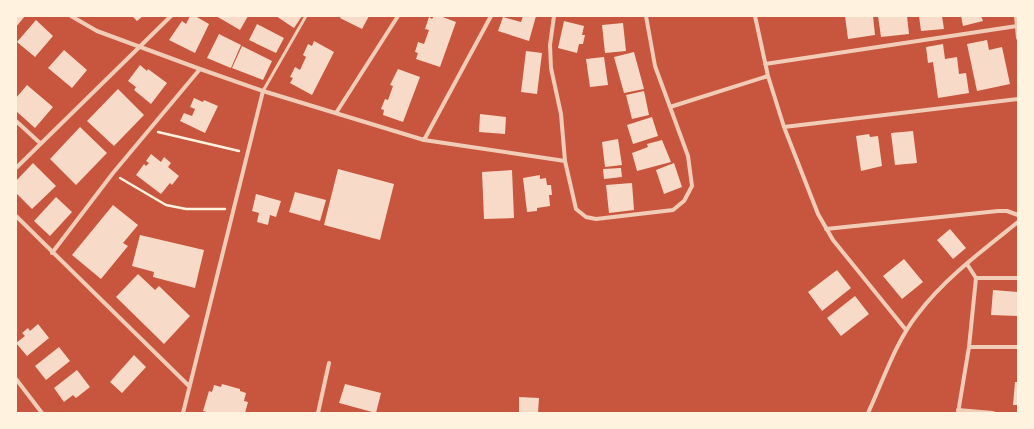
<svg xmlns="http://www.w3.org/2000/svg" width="1034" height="429" font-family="Poppins,sans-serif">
	<rect width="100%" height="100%" fill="#c8553d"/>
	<path fill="#f7dbc8" d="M16 16H25L16 27Z
		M132 16H143L137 21Z
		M190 16H195L209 24 195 53 169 40 182 21 186 24Z
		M216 16H248L240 30Z
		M276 16H302L294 28Z
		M341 16H369L362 29 340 18Z
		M434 16H440L456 22 440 67 416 59 418 53 415 52 418 42 424 44 429 30 425 29 429 17 432 19Z
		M523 16H536L529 41 498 31 503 17 521 22Z
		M845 16H873L875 35 848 39Z
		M878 16H907L909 34 881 37Z
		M919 16H942L944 29 921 31Z
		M961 16H981L983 21 963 26Z
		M36 20 53 36 35 57 17 42Z
		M564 21 584 26 582 35H585L583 44H579L577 53 558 48Z
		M623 23 626 51 605 53 602 25Z
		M257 24 284 38 276 53 249 40Z
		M219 34 241 45 231 68 207 58Z
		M987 40 989 50 1002 47 1010 84 977 91 967 44Z
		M314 41 334 52 312 95 290 83 293 78 290 77 295 67 300 70 306 57 303 55 308 44 312 46Z
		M943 44 945 59 957 57 959 74 966 73 969 93 938 98 933 62 928 63 926 47Z
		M242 46 272 61 263 80 232 68Z
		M64 50 87 70 72 88 48 68Z
		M526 51 542 53 537 94 521 92Z
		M634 52 644 89 624 93 614 57Z
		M604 57 608 85 590 87 586 59Z
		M140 65 147 71 148 69 167 83 151 104 134 90 136 87 128 81Z
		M398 69 420 77 403 122 383 115 384 110 381 109 385 99 388 100 393 86 390 85Z
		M27 85 53 107 35 128 16 111V98Z
		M118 89 144 115 114 146 87 121Z
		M644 91 649 115 632 119 626 95Z
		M194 98 203 102 204 100 218 106 205 133 180 121 184 113 192 116 195 109 190 107Z
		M480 114 506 117 505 134 479 132Z
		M652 117 658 136 633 144 627 125Z
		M80 127 107 153 76 185 50 159Z
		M913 131 917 163 895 165 891 133Z
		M869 134 870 137 878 136 882 166 861 171 856 136Z
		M618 139 622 165 605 167 602 142Z
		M662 140 671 162 637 171 632 153 648 147 647 144Z
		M151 154 161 162 164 157 171 163 168 167 179 176 172 185 170 183 161 194 136 175 144 164 146 166 149 163 146 161Z
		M33 163 56 186 32 209 16 193V181Z
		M674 163 682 187 664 194 656 170Z
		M621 168 622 177 604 179 603 169Z
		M338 169 394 184 380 240 324 225Z
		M512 170 514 218 484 219 482 172Z
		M540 175V179L546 178 547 185H551L552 195H549L550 206 537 208V211L527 212 523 178Z
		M632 183 634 210 609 213 606 185Z
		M295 192 326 200 320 221 289 212Z
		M256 194 281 201 276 217 270 215 268 225 257 222 259 213 252 211Z
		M56 197 72 212 50 236 34 221Z
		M113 205 138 225 123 243 128 246 101 279 72 255Z
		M950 229 966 248 953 259 937 240Z
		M140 235 204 250 195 288 153 277 154 272 132 266Z
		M904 259 923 282 902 299 883 276Z
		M837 270 851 288 822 311 808 292Z
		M138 274 155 290 159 286 190 316 164 344 116 297Z
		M993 290 1018 292V316L991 315Z
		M855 296 869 314 841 336 827 318Z
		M38 324 49 338 27 356 16 343 25 336 22 333 28 328 30 331Z
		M59 347 70 361 46 380 35 366Z
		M134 355 146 367 122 393 110 382Z
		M77 370 90 387 76 398 73 395 64 402 54 388Z
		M1015 382H1018V405H1013Z
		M222 384 240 389V391L246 393 244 401 248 402 245 413H210L203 411 209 391 212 392 214 385 221 387Z
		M345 384 381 393 376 413 339 403Z
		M519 397 539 398 538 413H519Z"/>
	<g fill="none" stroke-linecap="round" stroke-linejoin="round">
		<path stroke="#fff3e0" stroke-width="2.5" d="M158 132 239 151
			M120 178 166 205 186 209H225"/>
		<path stroke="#f1ccb7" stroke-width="3" d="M263 91 306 16"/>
		<path stroke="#f1ccb7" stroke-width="4" d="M71 16 97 31 200 69 263 91 424 140 565 161
			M554 16 550 45 551 68 561 114 565 161 576 209 586 217 596 219 673 210 684 201 692 186 688 156 655 66 646 16
			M755 16 768 76 784 127 818 214 833 240 906 330
			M1016 16 1018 38
			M765 64 1017 26
			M670 107 768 76
			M336 113 398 16
			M16 121 40 143
			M784 127 1018 99
			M424 140 491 16
			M16 168 171 16
			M16 216 189 386
			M826 229 998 211H1007L1018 215
			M52 253 113 173 200 69
			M976 278H1018
			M969 347H1018
			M16 379 42 413
			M958 410 993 413
			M183 413 263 91
			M318 413 329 363
			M868 413C883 381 895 343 917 315 944 279 983 250 1018 222
			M958 413 969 347 976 278 967 264"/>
	</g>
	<rect width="1034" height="429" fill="none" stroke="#fff3e0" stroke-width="34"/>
</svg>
